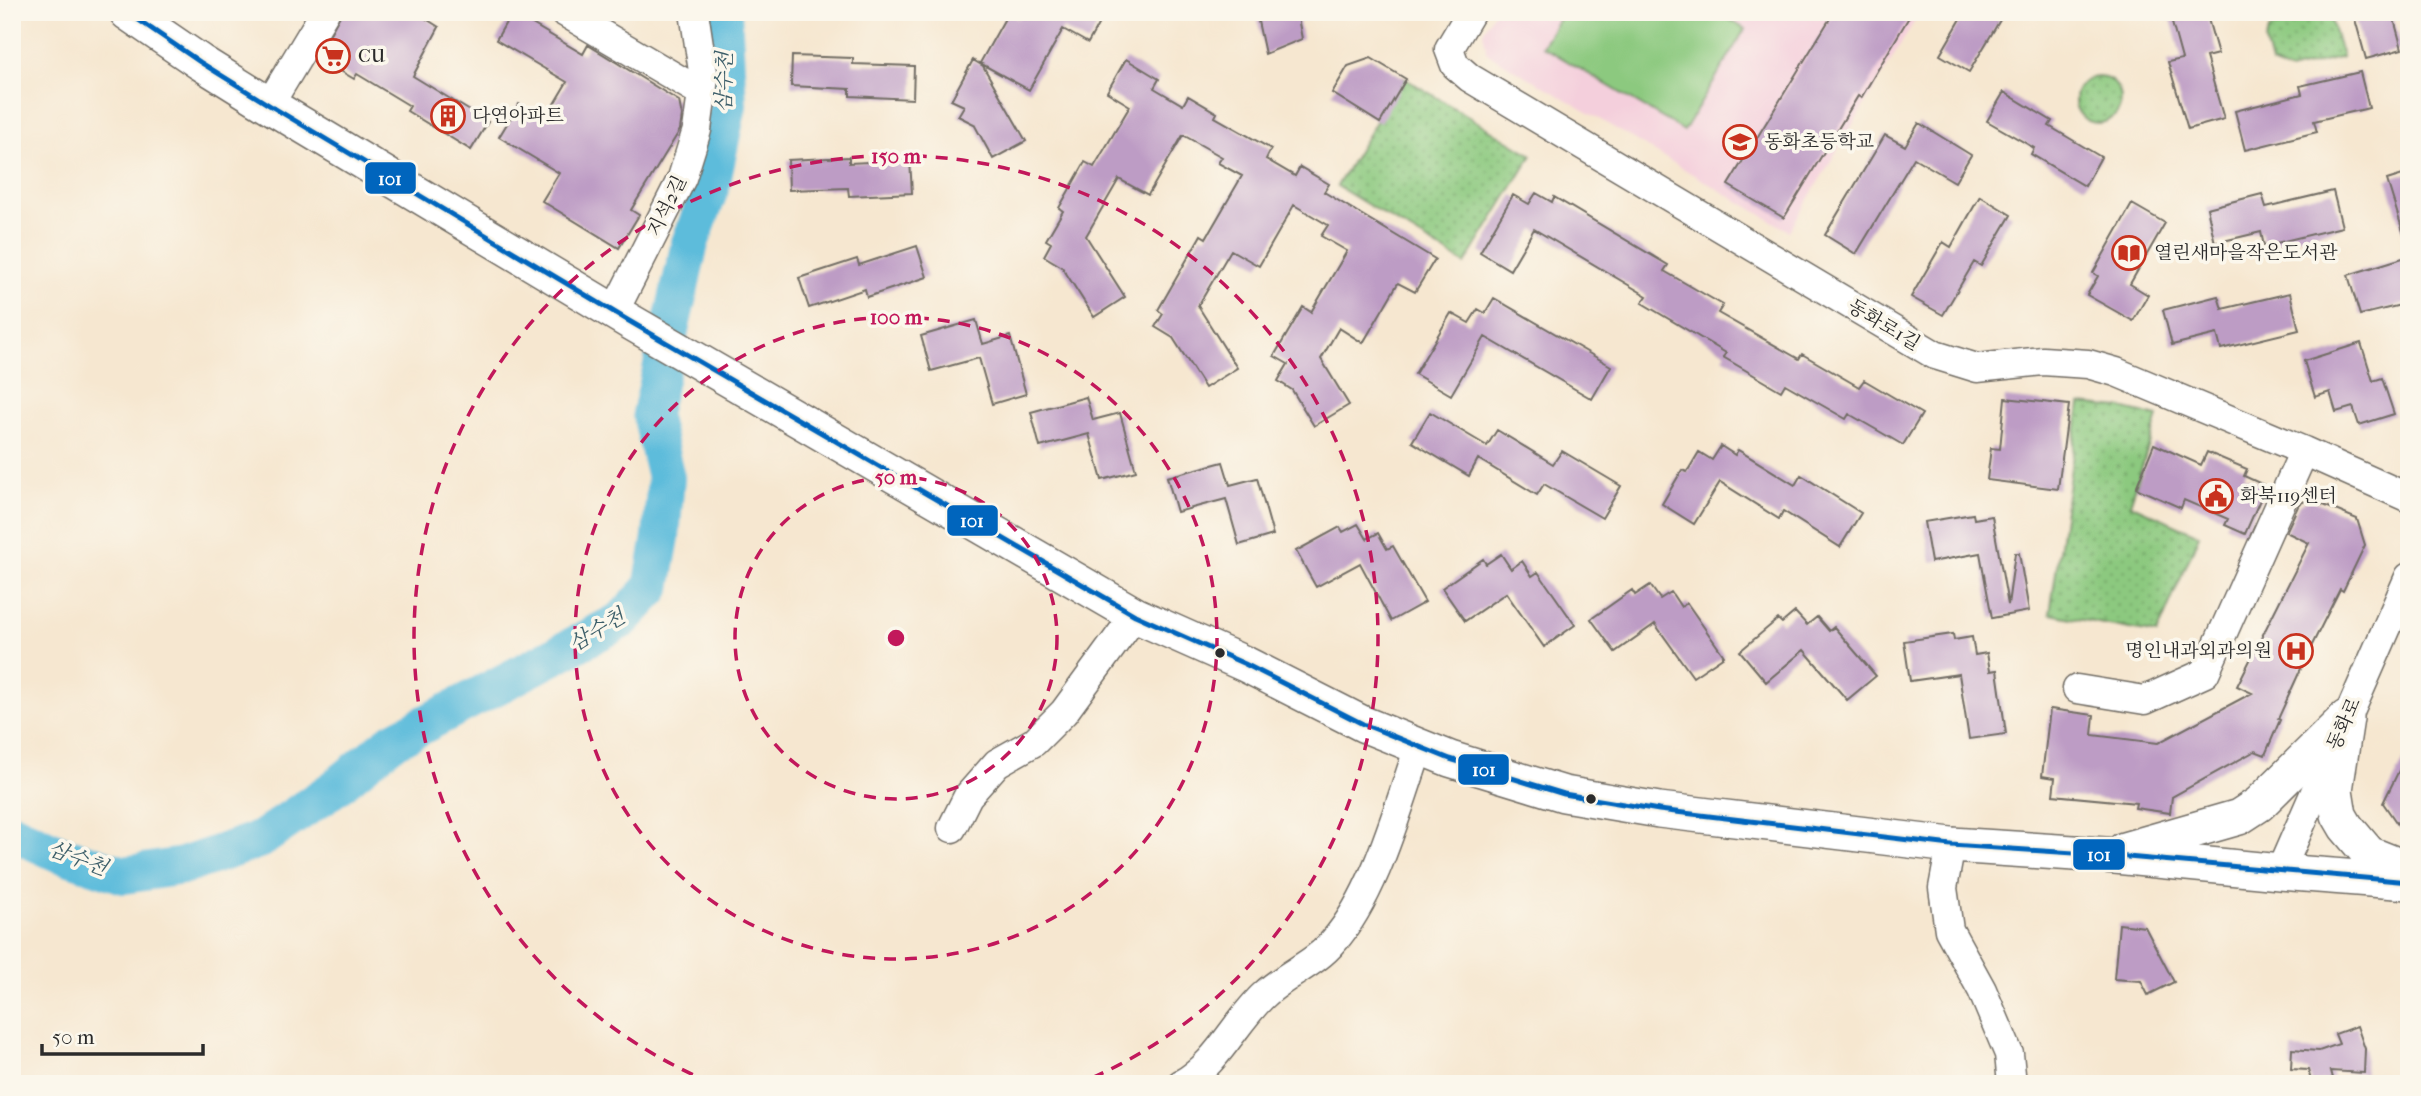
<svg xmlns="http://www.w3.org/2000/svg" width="2421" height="1096" font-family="'IM FELL French Canon','Noto Serif KR',serif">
	<defs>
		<pattern id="grass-dots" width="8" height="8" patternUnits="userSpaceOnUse" patternTransform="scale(1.75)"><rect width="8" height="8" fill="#8cc97f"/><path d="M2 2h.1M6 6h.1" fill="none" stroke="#73a368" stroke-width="1.8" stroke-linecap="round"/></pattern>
	</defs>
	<rect width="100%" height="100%" fill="#fbf7ec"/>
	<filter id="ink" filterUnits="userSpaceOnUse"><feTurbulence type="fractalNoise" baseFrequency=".0143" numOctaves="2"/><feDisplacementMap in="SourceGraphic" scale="14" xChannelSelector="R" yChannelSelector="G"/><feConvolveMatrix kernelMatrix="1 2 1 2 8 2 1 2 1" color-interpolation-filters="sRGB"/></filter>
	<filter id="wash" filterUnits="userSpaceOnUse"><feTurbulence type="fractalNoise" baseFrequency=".00686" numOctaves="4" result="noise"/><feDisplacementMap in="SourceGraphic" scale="28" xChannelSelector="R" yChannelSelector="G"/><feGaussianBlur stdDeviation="1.57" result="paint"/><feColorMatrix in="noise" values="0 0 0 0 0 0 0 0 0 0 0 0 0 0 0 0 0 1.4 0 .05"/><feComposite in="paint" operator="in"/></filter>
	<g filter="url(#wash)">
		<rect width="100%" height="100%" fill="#f6e7d0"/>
		<path fill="#f4cfdc" d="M1494 12H1920L1789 231 1487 53 1483 32Z"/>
		<path fill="url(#grass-dots)" stroke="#5c7a55" stroke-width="2" d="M2323 12H2329L2342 57 2289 71 2271 64 2265 41 2270 28Z
			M1403 77 1532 155 1465 264 1337 186Z
			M2075 100a23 23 0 1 1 46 0a23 23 0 1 1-46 0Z
			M2080 404 2121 408 2158 417 2130 504 2199 535 2157 634 2050 614Z"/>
		<path fill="#8cc97f" stroke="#5c7a55" stroke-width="2" d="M1563 12H1717L1745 29 1684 131 1542 46Z"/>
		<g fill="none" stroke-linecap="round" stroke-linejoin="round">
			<path stroke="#5dbcdb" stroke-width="38" d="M12 832 58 853 124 875 183 866 261 839 336 787 391 742 622 620 652 588 661 537 666 478 651 414 690 243 711 186 728 105 723 12"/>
		</g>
		<g id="blocks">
			<path fill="#bd9cc5" d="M342 12H415L439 27 413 76 488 122 471 150 407 111 410 106 357 74 354 79 317 57Z
				M512 12 583 54 588 45 679 101 682 116 680 130 631 210 639 215 619 248 542 201 559 173 499 137 519 104 545 119 567 82 496 40Z
				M1021 12H1105L1088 43 1063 29 1029 90 980 63 1008 13 1018 19Z
				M1256 12H1299V23L1302 39 1265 54Z
				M1834 12H1912L1861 98 1858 96 1784 218 1728 185Z
				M1965 12H1987L2000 20 1969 72 1940 55Z
				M2169 12H2206L2218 54 2206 57 2224 119 2188 129 2168 62 2182 59Z
				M2353 12H2392L2402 49 2366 59Z
				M792 56 853 58V64L914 66 913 99 850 96V89L791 86Z
				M1371 58 1406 79 1380 123 1332 93 1348 66Z
				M1126 59 1159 79 1154 88 1183 105 1188 96 1217 113 1215 117 1271 149 1266 159 1295 176 1300 167 1329 184 1324 192 1435 259 1415 292 1398 283 1363 343 1339 328 1321 359 1349 405 1314 426 1292 390 1278 381 1288 364 1274 356 1303 307 1311 312 1347 251 1321 236 1328 225 1294 205 1259 266 1231 250 1198 306 1237 368 1205 388 1173 338 1155 327 1163 314 1158 310 1201 235 1206 238 1242 176 1218 163 1222 157 1183 135 1148 195 1119 179 1086 236 1125 297 1094 317 1062 267 1044 256 1051 243 1046 240 1063 211 1059 208 1085 162 1094 167 1130 106 1107 92Z
				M973 60 983 66 1026 141 993 159 974 124 958 116 964 106 951 100Z
				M2360 72 2369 108 2314 121 2317 132 2245 150 2235 111 2302 94 2300 86Z
				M2004 92 2052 121 2049 126 2101 157 2085 186 2031 154 2034 148 1987 121Z
				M1919 123 1971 155 1955 182 1914 158 1856 254 1825 235 1885 135 1905 146Z
				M849 157V163L910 160 912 193 849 196 848 188 789 190 788 160Z
				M2409 173V238H2405L2387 180Z
				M2333 191 2342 227 2264 246 2261 232 2215 243 2207 208 2262 194 2266 207Z
				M1536 193 1552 202 1554 197 1668 265 1664 271 1723 305 1718 313 1799 359 1802 354 1859 387 1864 380 1922 414 1903 445 1849 414 1846 419 1785 384 1781 391 1723 357 1726 353 1642 303 1647 296 1534 229 1510 270 1480 252 1513 195 1529 204Z
				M1980 196 2011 215 1981 266 1974 262 1943 315 1911 297 1943 242 1951 247Z
				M2132 204 2165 223 2130 284 2148 295 2133 321 2087 295 2098 276 2093 273Z
				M917 246 927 277 867 297 865 289 809 308 799 278 857 259 859 265Z
				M2406 257 2409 266V303L2360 315 2348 275Z
				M2290 293 2299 330 2221 349 2217 334 2172 345 2163 310 2218 296 2222 309Z
				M1494 298 1611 366 1592 399 1485 337 1451 395 1415 374 1451 313 1469 323 1478 309 1485 313Z
				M976 320 983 344 1010 336 1026 394 992 404 979 358 931 371 921 336Z
				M2361 343 2373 381 2382 378 2394 414 2359 425 2353 407 2336 412 2330 392 2315 397 2304 361Z
				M1086 397 1093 420 1120 413 1136 471 1102 480 1089 434 1040 447 1031 412Z
				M2005 398 2069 405 2058 489 1987 480 1991 448 2000 449Z
				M1430 412 1487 446 1497 430 1553 464 1562 451 1621 486 1602 518 1544 484 1537 495 1478 459 1469 476 1412 442Z
				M2154 444 2201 465 2207 452 2247 469 2244 476 2266 486 2245 534 2225 525 2228 519 2184 500 2181 508 2136 488Z
				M1721 446 1735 455 1738 450 1795 485 1801 475 1861 513 1840 547 1783 511 1779 519 1720 482 1694 524 1662 504 1682 470 1687 472 1699 452 1712 460Z
				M1223 462 1230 485 1257 478 1273 535 1239 545 1226 499 1177 512 1167 477Z
				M2309 499 2357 519 2365 545 2343 591 2340 589 2309 651 2278 719 2280 720 2265 755 2255 751 2172 797 2170 813 2135 808 2136 803 2053 795 2055 778 2042 776 2050 709 2094 715 2092 735 2158 743 2252 693 2237 686 2309 543 2286 532 2299 504Z
				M1973 514 1974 519 1992 516 2008 605 2015 553H2019L2029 611 1992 618 1980 553 1931 562 1924 522Z
				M1358 524 1367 539 1378 533 1387 549 1393 546 1425 602 1391 621 1360 563 1316 587 1296 551 1340 527 1343 532Z
				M1501 554 1511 569 1522 561 1532 576 1538 572 1575 625 1544 647 1506 593 1465 621 1442 588 1483 559 1486 564Z
				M1650 585 1660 599 1671 592 1681 607 1687 603 1724 656 1693 677 1655 624 1615 652 1591 619 1632 590 1635 595Z
				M1795 612 1807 625 1817 617 1829 631 1834 627 1876 676 1847 700 1804 650 1766 682 1740 651 1778 619 1782 623Z
				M1953 634 1954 640 1972 637 1975 655 1987 653 1990 671 1997 670 2006 734 1969 739 1959 674 1910 681 1904 641Z
				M2409 750V841L2383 803Z
				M2119 924 2145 927 2174 982 2148 995 2141 981 2114 979Z
				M2357 1026 2365 1049 2364 1073 2331 1071 2333 1078 2312 1084 2308 1070 2291 1069 2292 1049 2319 1051 2339 1044 2335 1034Z"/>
		</g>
	</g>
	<g filter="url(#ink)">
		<use href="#blocks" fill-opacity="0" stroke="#726d65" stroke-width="2"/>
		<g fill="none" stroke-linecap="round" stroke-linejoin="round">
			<g stroke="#726d65" stroke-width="31">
				<path id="minor" d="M564 12 702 93
					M1471 12 1449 49 1455 65 1470 78 1935 355 1977 368 2043 361 2088 364 2116 372 2304 451 2409 498
					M269 105 325 12
					M614 312 682 178 697 130 704 78 694 12
					M2077 689 2145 700 2205 673 2304 451
					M952 828 968 796 997 763 1034 742 1064 712 1135 615
					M1951 845 1943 888 1949 930 1982 990 2009 1054 2012 1084
					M2280 872 2409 577
					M1181 1084C1218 1064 1235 1021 1265 994 1285 975 1316 963 1333 942 1375 895 1398 807 1419 747"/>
			</g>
			<g stroke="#726d65" stroke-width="38">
				<path id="major" d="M127 12 200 62 269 105 629 321 1135 615 1245 664 1363 724 1450 759 1564 794 1659 810 1951 845 2105 855 2280 872 2409 882
					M2346 718 2335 790 2339 815 2346 827 2369 854 2409 870
					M2124 850 2239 817 2259 804 2346 718"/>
			</g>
			<use href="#minor" stroke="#fff" stroke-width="28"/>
			<use href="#major" stroke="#fff" stroke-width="35"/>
			<g stroke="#fbf7ec" stroke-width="10">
				<path id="bus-1" d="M127 12 200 62 269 105 629 321 1135 615 1245 664 1363 724 1450 759 1564 794 1659 810 1951 845 2105 855 2409 882"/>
			</g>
			<use href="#bus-1" stroke="#0065bd" stroke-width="5"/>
		</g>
	</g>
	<g fill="none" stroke="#c2185b" stroke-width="3.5" stroke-dasharray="12 9">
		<circle cx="896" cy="638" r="161"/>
		<circle cx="896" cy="638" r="321"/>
		<path d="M712 1083A482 482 0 1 1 1080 1083"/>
	</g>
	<defs>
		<g id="supermarket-ring" transform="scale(1.75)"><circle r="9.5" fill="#fbf7ec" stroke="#c8321e" stroke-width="1.5"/><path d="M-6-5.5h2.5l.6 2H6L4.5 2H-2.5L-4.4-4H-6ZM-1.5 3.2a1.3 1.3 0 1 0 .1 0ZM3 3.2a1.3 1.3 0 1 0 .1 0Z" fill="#c8321e"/></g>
		<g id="building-ring" transform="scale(1.75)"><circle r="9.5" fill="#fbf7ec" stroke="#c8321e" stroke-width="1.5"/><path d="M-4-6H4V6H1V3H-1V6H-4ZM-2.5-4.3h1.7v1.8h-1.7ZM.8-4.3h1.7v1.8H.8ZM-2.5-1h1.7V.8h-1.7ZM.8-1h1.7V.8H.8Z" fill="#c8321e"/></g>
		<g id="school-ring" transform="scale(1.75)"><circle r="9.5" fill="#fbf7ec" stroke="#c8321e" stroke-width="1.5"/><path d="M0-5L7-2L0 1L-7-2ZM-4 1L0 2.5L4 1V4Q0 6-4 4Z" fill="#c8321e"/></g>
		<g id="library-ring" transform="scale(1.75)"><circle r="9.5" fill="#fbf7ec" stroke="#c8321e" stroke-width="1.5"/><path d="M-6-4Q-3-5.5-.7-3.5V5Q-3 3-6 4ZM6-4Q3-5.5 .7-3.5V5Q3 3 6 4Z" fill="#c8321e"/></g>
		<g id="civic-ring" transform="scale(1.75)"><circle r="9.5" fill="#fbf7ec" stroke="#c8321e" stroke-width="1.5"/><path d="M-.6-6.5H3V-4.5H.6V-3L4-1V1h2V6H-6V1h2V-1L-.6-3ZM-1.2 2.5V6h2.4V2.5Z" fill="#c8321e"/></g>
		<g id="hospital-ring" transform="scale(1.75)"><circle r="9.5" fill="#fbf7ec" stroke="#c8321e" stroke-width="1.5"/><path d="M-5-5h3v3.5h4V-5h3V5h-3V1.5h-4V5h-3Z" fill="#c8321e"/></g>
	</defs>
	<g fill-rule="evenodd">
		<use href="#supermarket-ring" x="333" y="56"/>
		<use href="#building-ring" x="448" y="116"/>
		<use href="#school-ring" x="1740" y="142"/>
		<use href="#library-ring" x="2129" y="253"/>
		<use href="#civic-ring" x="2216" y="496"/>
		<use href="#hospital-ring" x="2296" y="651"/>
	</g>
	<g fill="#2b2b2b" stroke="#fbf7ec" stroke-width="2.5">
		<circle cx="1220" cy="653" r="6"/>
		<circle cx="1591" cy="799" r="6"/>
	</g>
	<g text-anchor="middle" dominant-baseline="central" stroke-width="7" stroke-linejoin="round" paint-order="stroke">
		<g font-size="19" fill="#2b2b2b" stroke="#fbf7ec" text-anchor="start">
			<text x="358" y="56">CU</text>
			<text x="472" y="116">다연아파트</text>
			<text x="1764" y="142">동화초등학교</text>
			<text x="2154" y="253">열린새마을작은도서관</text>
			<text x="2240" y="496">화북119센터</text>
			<text x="2272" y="651" text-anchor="end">명인내과외과의원</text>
		</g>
		<g font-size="19" fill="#2b2b2b" stroke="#fbf7ec">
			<text transform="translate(667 206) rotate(-64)">지석2길</text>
			<text transform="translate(1884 325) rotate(31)">동화로1길</text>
			<text transform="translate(2344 724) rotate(-66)">동화로</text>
		</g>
		<g font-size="21" font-style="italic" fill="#3c5e69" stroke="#fbf7ec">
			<text transform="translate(724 82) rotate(-89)">삼수천</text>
			<text transform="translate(597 630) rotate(-31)">삼수천</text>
			<text transform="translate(78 858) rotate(21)">삼수천</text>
		</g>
	</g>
	<circle cx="896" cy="638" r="10" fill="#c2185b" stroke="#fbf7ec" stroke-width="3.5"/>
	<g font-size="21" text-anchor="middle" font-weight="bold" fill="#c2185b" stroke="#fbf7ec" stroke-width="7" stroke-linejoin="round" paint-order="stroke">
		<text x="896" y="163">150 m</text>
		<text x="896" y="324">100 m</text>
		<text x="896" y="484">50 m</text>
	</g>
	<g stroke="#fbf7ec" stroke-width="2.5">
		<rect x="364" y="161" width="53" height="34" rx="7" fill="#0065bd"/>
		<rect x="946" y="504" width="53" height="33" rx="7" fill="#0065bd"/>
		<rect x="1457" y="753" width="53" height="33" rx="7" fill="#0065bd"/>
		<rect x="2072" y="838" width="54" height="33" rx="7" fill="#0065bd"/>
	</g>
	<g font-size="19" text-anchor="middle" font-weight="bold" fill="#fff">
		<text x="390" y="185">101</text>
		<text x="972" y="527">101</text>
		<text x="1484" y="776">101</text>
		<text x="2099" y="861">101</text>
	</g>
	<rect width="2421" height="1096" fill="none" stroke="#fbf7ec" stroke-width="42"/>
	<path d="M42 1044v10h161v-10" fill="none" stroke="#2b2b2b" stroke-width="3.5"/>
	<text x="52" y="1044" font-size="21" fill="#2b2b2b" stroke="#fbf7ec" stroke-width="5" paint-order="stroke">50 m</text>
</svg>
